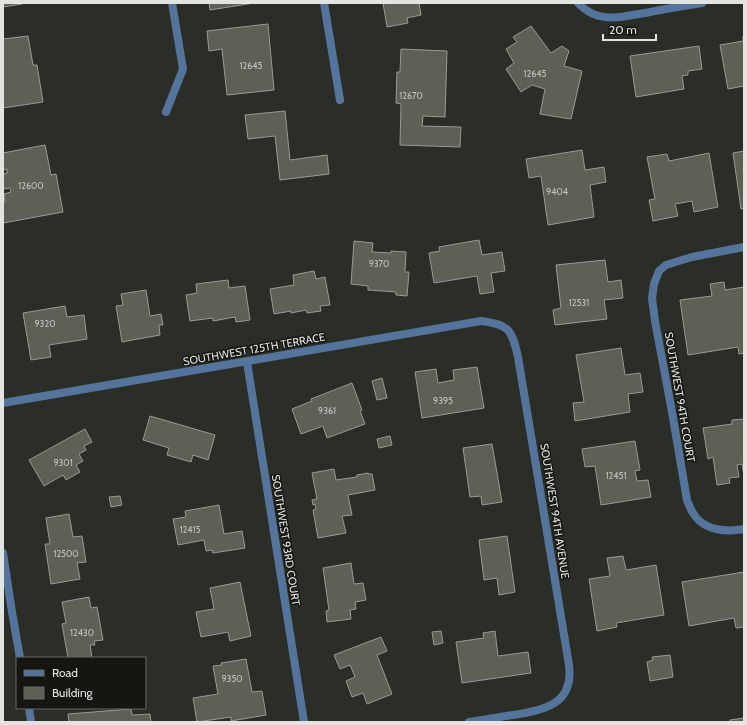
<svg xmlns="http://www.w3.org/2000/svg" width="747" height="725" font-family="Cabin,sans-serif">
	<rect width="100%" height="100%" fill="#2b2e26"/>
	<path fill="#5c6057" stroke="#989b92" d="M3 3H21L22 4 3 7Z
		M209 3H254L210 10Z
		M383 3H419L421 15 407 18 408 23 387 27Z
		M268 24 274 90 227 95 222 49 209 51 207 31Z
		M531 26 551 53 562 46 569 51 564 66 582 71 571 119 540 114 545 89 532 85 521 92 506 69 514 63 506 49 517 42 513 37Z
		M28 36 33 65H37L43 102 3 108V39Z
		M743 36H744V86L728 89 720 45 743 41Z
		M699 46 702 69 688 71V75L682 76 684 89 636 97 630 56Z
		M401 49 447 51 445 117 423 116 422 126 461 127 460 147 400 145 401 104 396 103 397 72H400Z
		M285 111 290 160 327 155 329 174 280 180 275 136 248 139 245 115Z
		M45 145 51 175 56 174 63 212 3 223V202H5L4 194 11 192 10 188 4 189 3 182V174L7 173V169L3 170V153Z
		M582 150 585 170 604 167 606 182 590 185 594 217 548 225 541 176 529 178 526 159Z
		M744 151V208L741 209 733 153Z
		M709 153 718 207 694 212 692 201 675 204 678 216 653 221 649 200 655 199 647 157 667 154 669 161Z
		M479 240 482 255 502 252 505 271 491 273 494 292 480 294 477 276 434 283 429 253 440 251 439 247Z
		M354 241 373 243 372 252 391 253V251L406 252 405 272H409L407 296 396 295V292L368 290V286L351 284Z
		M605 260 608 282 621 280 623 298 604 300 607 319 555 325 553 310 561 308 556 265Z
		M314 271 316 279 325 277 330 305 320 306 321 311 307 313 306 310 291 313V311L274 314 270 289 294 285 293 275Z
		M228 280 229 288 245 286 250 320 236 322 235 317 213 321V318L190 321 186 295 197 293 196 284Z
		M724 282 725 290 744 287V353L739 354 738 347 688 355 680 300 712 296 710 284Z
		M146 290 150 316 161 314 163 325H159L160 335 122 342 116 306 123 305 121 294Z
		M65 306 67 317 84 315 87 339 49 345 51 357 31 360 23 313Z
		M621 348 625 375 640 373 643 392 628 394 630 412 575 421 573 403 584 402 576 355Z
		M477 367 484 408 422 418 415 372 436 369 438 383 454 380 453 370Z
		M382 378 387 398 377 400 372 381Z
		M352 383 362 410 360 411 365 424 327 438 323 426 301 434 292 409 312 401 311 399Z
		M150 416 215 435 208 460 193 455 191 462 167 455 169 448 143 440Z
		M744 419V476L742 464 737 465 739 477 729 478 730 483 717 485 713 457 708 459 703 428 732 424V420Z
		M85 429 92 442 84 446 86 450 79 454 83 461 76 465 80 472 66 480 63 475 44 486 29 460Z
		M390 436 392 445 379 448 377 439Z
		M635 441 640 470 635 471 637 481 648 480 651 497 601 505 595 466 585 467 582 449Z
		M492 444 502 502 482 505 481 496 470 497 463 448Z
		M334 469 336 480 357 477V475L368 473 369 474H372L375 490 348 495 352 515 342 516 346 533 318 538 313 510 316 509 315 504 313 505 312 500 317 499 312 473Z
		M120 496 122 505 111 507 109 497Z
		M219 505 224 534 242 531 245 548 213 553 212 550 206 551 204 540 178 545 173 519 186 517 185 511Z
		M69 514 73 537 82 536 86 562 77 563 80 579 51 584 45 544H50L46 518Z
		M507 536 515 592 499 595 497 578 484 580 479 540Z
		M623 556 626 570 656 565 664 615 616 623 617 627 597 631 589 579 610 576 607 558Z
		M351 563 354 584 363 583 366 600 355 602 356 609 350 610 351 619 327 622 326 611 329 610 323 568Z
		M744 572V627L736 628 734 618 689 626 682 582Z
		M240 582 251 636 230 641 228 632 201 637 196 612 214 609 210 588Z
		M89 597 91 608 97 607 103 640 94 641 95 645H90L92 658H68L62 624 66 623 62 602Z
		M441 631 443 643 434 645 432 632Z
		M495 631 498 656 528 652 531 673 462 683 456 642 484 638 483 633Z
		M381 637 387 651 377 655 392 694 367 704 363 693 352 697 346 681 355 677 350 665 340 669 334 655Z
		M670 655 673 677 650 681 647 662 653 660 652 657Z
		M246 659 252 692 262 691 266 715 231 721V717L197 722 193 698 218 694 213 666 222 665 221 663Z
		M131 709 132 715 150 714 151 722H69L68 714Z
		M744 718V722H730V720Z"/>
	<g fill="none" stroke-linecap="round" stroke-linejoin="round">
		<path stroke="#55749b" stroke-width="8" d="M324 3 340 100
			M578 3C584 9 590 14 599 16 614 20 630 15 645 13 664 9 683 6 702 3
			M166 112 183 69 172 3
			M744 247 692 257 666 265 659 271 654 284 652 298 655 321 672 412 687 500C689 505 691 511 695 516 706 531 727 532 744 529
			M247 362 304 722
			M3 403 481 321C509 324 512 330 518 357L569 665C574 704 545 710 513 715 498 717 484 720 469 722
			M3 553 12 612 20 658
			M29 708 31 722"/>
	</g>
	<g text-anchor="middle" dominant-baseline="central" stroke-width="3" stroke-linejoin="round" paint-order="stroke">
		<g font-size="9" fill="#c0c3bd">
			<text x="251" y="65">12645</text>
			<text x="535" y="73">12645</text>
			<text x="411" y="95">12670</text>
			<text x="31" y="185">12600</text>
			<text x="557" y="191">9404</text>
			<text x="379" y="263">9370</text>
			<text x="579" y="302">12531</text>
			<text x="45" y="323">9320</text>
			<text x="443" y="400">9395</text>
			<text x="327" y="410">9361</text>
			<text x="63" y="462">9301</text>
			<text x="616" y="475">12451</text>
			<text x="190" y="529">12415</text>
			<text x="66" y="553">12500</text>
			<text x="82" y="632">12430</text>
			<text x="232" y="678">9350</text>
		</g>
		<g font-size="11" fill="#e2e4df" stroke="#151612">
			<text transform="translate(254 349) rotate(-10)">SOUTHWEST 125TH TERRACE</text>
			<text transform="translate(680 397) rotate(80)">SOUTHWEST 94TH COURT</text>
			<text transform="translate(555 511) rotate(81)">SOUTHWEST 94TH AVENUE</text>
			<text transform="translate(286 540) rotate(81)">SOUTHWEST 93RD COURT</text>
		</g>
	</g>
	<rect width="747" height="725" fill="none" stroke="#e2e4df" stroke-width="8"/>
	<rect x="16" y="657" width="130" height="52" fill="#151612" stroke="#676864"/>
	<rect x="24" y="670" width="20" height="6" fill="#55749b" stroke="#676864"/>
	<text x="52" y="677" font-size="12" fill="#e2e4df">Road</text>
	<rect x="24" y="687" width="20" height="12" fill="#5c6057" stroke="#676864"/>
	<text x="52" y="697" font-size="12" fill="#e2e4df">Building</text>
	<path d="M603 34v6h53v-6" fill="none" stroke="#e2e4df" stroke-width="2"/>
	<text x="609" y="34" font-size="12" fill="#e2e4df" stroke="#151612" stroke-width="3" paint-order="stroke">20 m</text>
</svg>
